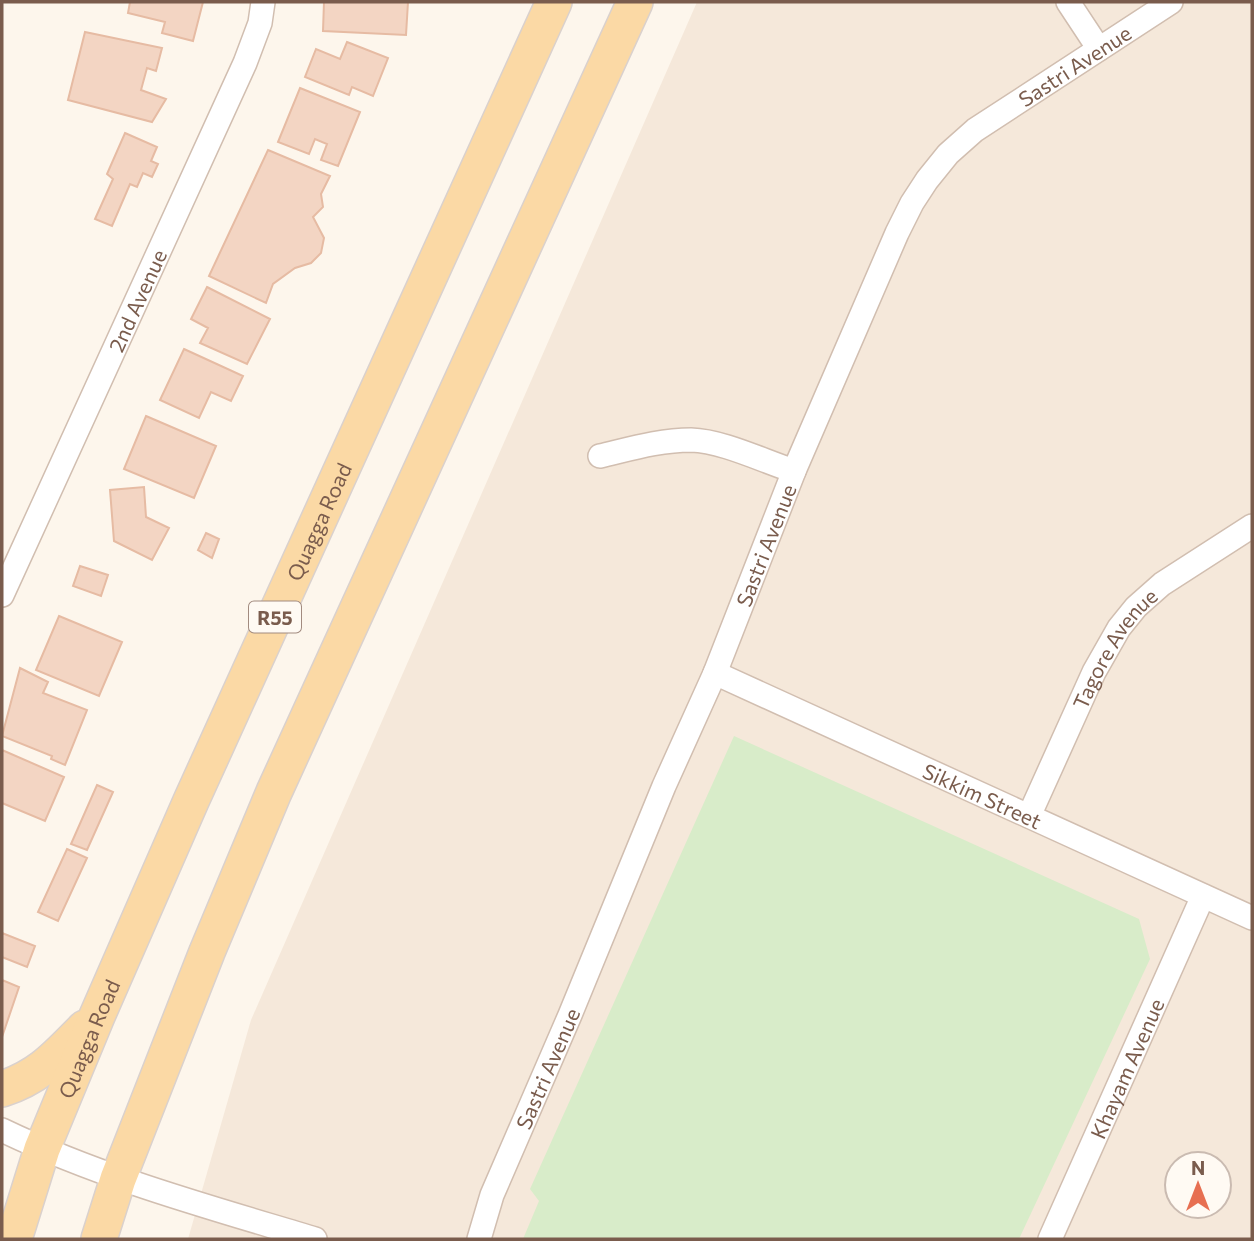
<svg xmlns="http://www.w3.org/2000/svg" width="1254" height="1241" font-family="Commissioner,sans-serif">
	<rect width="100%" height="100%" fill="#fdf6ec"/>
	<path fill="#f5e8da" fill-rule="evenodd" d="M697 2H1252V1239H188L251 1020ZM1177 1164H1219V1206H1177Z"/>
	<path fill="#d8ecc9" d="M734 736 1139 919 1150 959 1019 1239H523L539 1201 530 1189Z"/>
	<path fill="#f3d5c3" stroke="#e6bba3" stroke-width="2" d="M130 2H203L193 41 162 33 165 22 128 13Z
		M324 2H408L406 35 323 31Z
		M85 32 162 48 156 71 147 68 141 90 166 99 152 122 68 100Z
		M347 42 388 58 373 96 352 87 349 95 305 77 316 49 340 59Z
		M300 88 360 112 338 166 321 160 327 144 315 139 309 154 278 142Z
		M125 133 157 147 151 161 158 164 152 177 143 173 137 187 130 184 112 226 95 219 113 179 107 174Z
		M268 150 330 176 321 194 323 207 313 217 324 238 321 253 311 263 295 268 273 284 266 303 209 276Z
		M207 287 270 319 247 364 200 343 208 328 191 319Z
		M184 349 243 376 231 401 211 392 199 418 160 400Z
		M146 416 216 446 194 498 124 469Z
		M144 487 146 517 169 528 152 560 114 541 110 490Z
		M206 533 219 539 212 558 198 550Z
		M80 566 108 575 101 596 73 586Z
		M59 616 122 642 99 696 36 670Z
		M20 668 48 682 43 693 87 710 65 765 51 759 52 756 2 736Z
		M2 750 64 777 45 821 2 803Z
		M97 785 113 792 87 850 71 844Z
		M67 849 87 858 58 921 38 912Z
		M2 933 35 946 27 967 2 957Z
		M2 980 19 987 2 1037Z"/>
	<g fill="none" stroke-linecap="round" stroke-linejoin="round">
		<g stroke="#d1beb0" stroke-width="26">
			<g id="street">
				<path d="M1068 2 1099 49"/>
				<path d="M600 456C630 449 660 440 691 440 723 441 763 461 794 471"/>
				<path id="s1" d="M2 595 245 63 260 23 263 2"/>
				<path id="s2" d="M715 673 1252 918"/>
				<path id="s3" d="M1029 816 1094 672 1119 628 1136 607 1162 584 1252 526"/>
				<path d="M2 1130C102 1178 209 1207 315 1239"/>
				<path id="s4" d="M479 1239 492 1195 570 1015 664 786 715 673 794 471 897 233 912 203 927 180 948 154 975 130 1171 2"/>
				<path id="s5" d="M1050 1239 1203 896"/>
			</g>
		</g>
		<g stroke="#dad1cd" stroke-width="38">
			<g id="primary">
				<path d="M2 1089C41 1076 57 1056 85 1028"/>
				<path id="s6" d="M14 1239 42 1149 97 1016 191 801 554 2"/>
				<path d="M99 1239 118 1179 207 952 274 792 635 2"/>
			</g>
		</g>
		<use href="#street" stroke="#fff" stroke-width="23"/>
		<use href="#primary" stroke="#fbd9a5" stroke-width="35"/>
	</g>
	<g text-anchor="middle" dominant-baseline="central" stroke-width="6" stroke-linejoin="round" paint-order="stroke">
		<rect fill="#fffaf3" stroke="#a28b7f" stroke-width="2" x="249" y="601.5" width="52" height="31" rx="5"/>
		<g font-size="19" font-weight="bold" fill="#7a5c4d">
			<text x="275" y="617">R55</text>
		</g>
		<g font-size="21" fill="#7a5c4d" stroke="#fffaf3">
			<text stroke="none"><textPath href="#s4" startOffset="1339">Sastri Avenue</textPath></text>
			<text stroke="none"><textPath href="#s1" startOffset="324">2nd Avenue</textPath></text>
			<text stroke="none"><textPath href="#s6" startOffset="780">Quagga Road</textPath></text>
			<text stroke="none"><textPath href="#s4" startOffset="751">Sastri Avenue</textPath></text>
			<text stroke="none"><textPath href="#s3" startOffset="189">Tagore Avenue</textPath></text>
			<text stroke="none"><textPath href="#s2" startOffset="294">Sikkim Street</textPath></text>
			<text stroke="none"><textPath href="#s6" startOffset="214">Quagga Road</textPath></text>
			<text stroke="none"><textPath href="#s5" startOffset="187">Khayam Avenue</textPath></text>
			<text stroke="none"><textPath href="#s4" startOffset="184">Sastri Avenue</textPath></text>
		</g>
	</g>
	<rect width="1254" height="1241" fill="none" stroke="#7a5c4d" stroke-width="7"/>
	<g transform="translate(1198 1185)"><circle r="33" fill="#fffaf3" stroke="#cabbb1" stroke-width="2"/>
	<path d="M0-5L12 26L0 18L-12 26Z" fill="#e76f51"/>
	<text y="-10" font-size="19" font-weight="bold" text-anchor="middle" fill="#7a5c4d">N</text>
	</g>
</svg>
